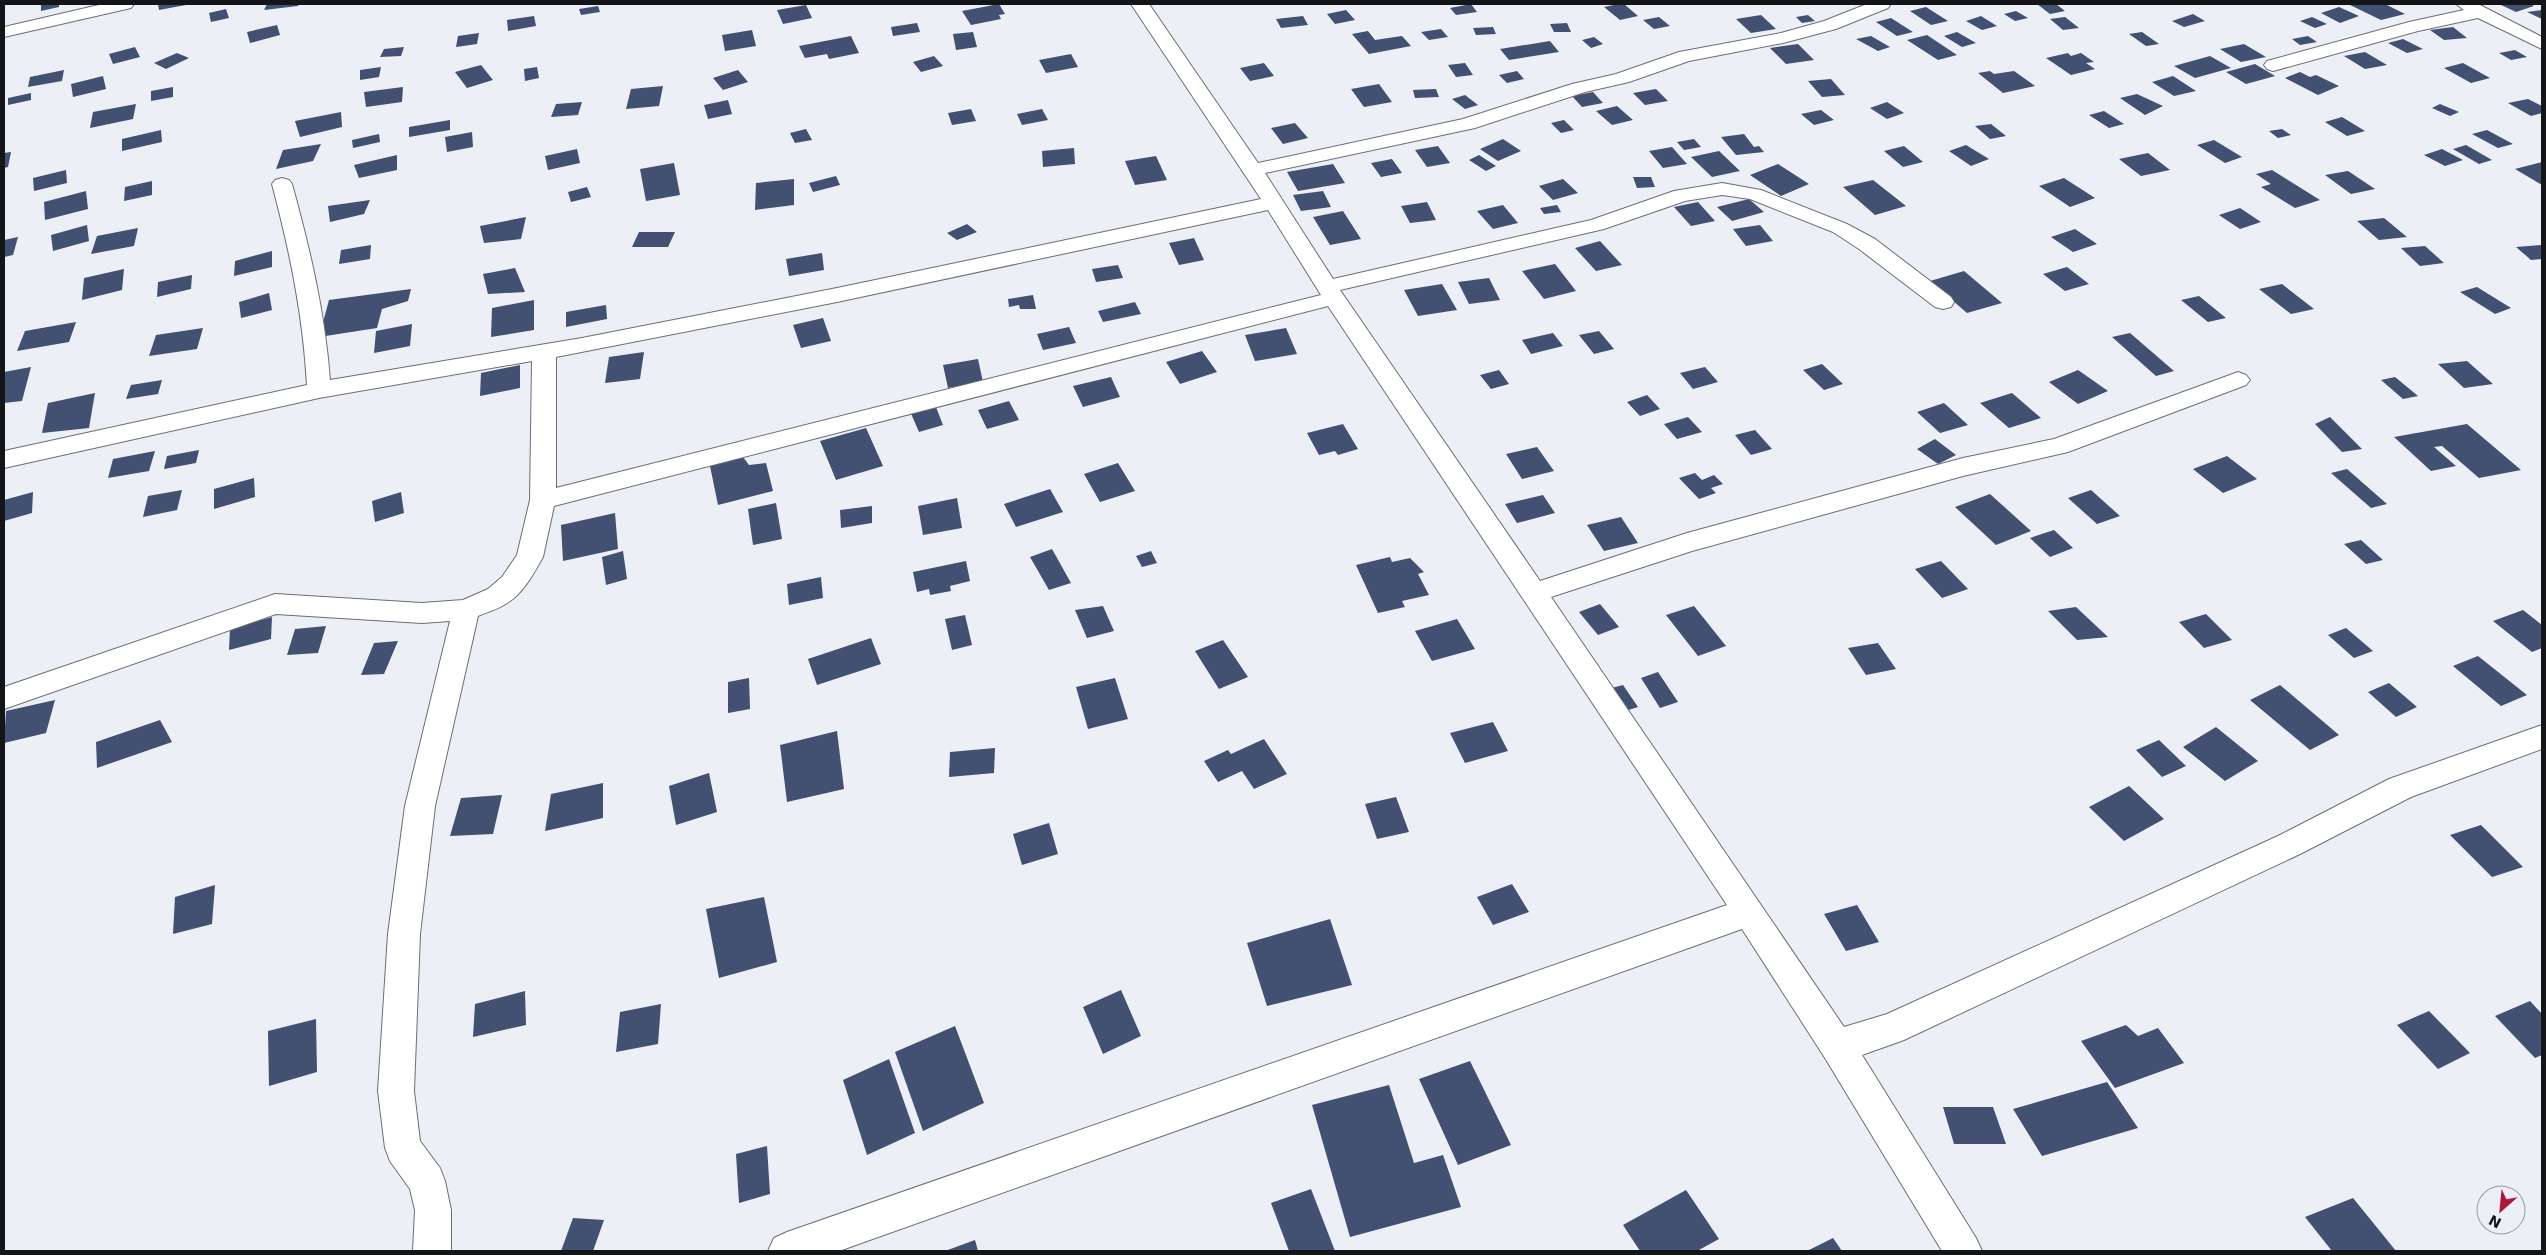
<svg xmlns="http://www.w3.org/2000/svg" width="2546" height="1255" font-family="'DejaVu Sans',sans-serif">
	<rect width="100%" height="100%" fill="#eceff6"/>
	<path fill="#425072" d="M41 4H59V7L41 11Z
		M158 4H186V5L159 10Z
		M267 4H299L298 6 264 10Z
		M999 4 1005 14 999 15 1001 19 971 25 962 11Z
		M1471 4 1477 12 1456 15 1450 8Z
		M1619 4H1624L1638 16 1620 20 1604 7Z
		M2037 4H2056L2065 11 2050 14Z
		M2348 4H2385L2405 14 2381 20Z
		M2499 4H2530L2534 6 2516 12Z
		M806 5 812 18 783 24 777 10Z
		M598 6 600 12 581 15 579 9Z
		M1926 7 1948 21 1931 25 1910 11Z
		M2339 7 2359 16 2340 23 2321 13Z
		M226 9 229 18 211 22 209 13Z
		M1346 10 1355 20 1335 24 1327 14Z
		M2542 10V19L2527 12Z
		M2016 11 2028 18 2015 21 2004 14Z
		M2193 14 2205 21 2184 27 2172 21Z
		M1761 15 1776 29 1751 33 1736 19Z
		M1808 15 1815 21 1802 23 1796 17Z
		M534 16 536 26 508 31 507 20Z
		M1303 16 1308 25 1281 28 1276 19Z
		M1981 16 1997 26 1982 30 1966 21Z
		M1659 17 1670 26 1654 29 1643 20Z
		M2065 17 2079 28 2063 30 2050 19Z
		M2312 17 2327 24 2315 28 2300 21Z
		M1891 18 1913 32 1897 36 1876 22Z
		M917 23 920 32 893 36 891 27Z
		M1567 23 1571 32H1554L1550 24Z
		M277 25 280 35 250 43 247 32Z
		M1493 27 1496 34 1476 35 1473 28Z
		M2453 27 2467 38 2444 40 2430 30Z
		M1441 29 1448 37 1429 40 1421 32Z
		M752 30 756 46 725 51 722 35Z
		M1368 31 1375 40 1402 36 1411 46 1369 54 1352 34Z
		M973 32 977 47 956 50 953 34Z
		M1957 32 1976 43 1962 47 1944 36Z
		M2142 32 2159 44 2146 46 2129 34Z
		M479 33 477 44 456 47 458 36Z
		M1927 35 1957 55 1938 60 1907 40Z
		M851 36 859 53 829 59 827 54 805 58 799 46Z
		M1871 36 1890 47 1878 51 1856 39Z
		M2308 36 2317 42 2300 45 2292 39Z
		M1594 37 1603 44 1591 48 1582 40Z
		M2403 39 2423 49 2407 53 2388 43Z
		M1550 41 1559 52 1509 60 1500 49Z
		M1798 44 1814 60 1786 64 1770 48Z
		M2244 44 2266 57 2241 62 2220 49Z
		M135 47 140 57 113 64 109 54Z
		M404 47 401 56 380 57 384 49Z
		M2515 50 2527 57 2511 60 2499 53Z
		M2365 52 2387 65 2365 69 2344 56Z
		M177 53 189 58 166 69 154 63Z
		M2068 53 2071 56 2081 53 2094 62 2086 63 2095 69 2071 75 2046 58Z
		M1071 54 1078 67 1046 73 1039 60Z
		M934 56 943 66 921 72 913 62Z
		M2210 56 2231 68 2195 78 2174 66Z
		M1264 63 1274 76 1250 81 1240 68Z
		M1465 63 1473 75 1456 77 1448 65Z
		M2463 63 2490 78 2471 83 2444 68Z
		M2255 64 2275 76 2246 84 2226 72Z
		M481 65 493 80 467 88 455 72Z
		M381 67 379 77 360 80V70Z
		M537 67 539 78 525 81 524 69Z
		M64 70 62 81 28 87 30 77Z
		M738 70 748 82 723 90 713 78Z
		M1517 71 1524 79 1507 83 1499 75Z
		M1990 71 1994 74 2014 71 2035 86 2003 93 1978 73Z
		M2300 72 2310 77 2316 75 2339 86 2318 95 2285 78Z
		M103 76 106 89 73 97 71 84Z
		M2173 76 2196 91 2174 96 2152 82Z
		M1831 79 1845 95 1822 97 1808 81Z
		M1379 84 1392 102 1364 107 1351 89Z
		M663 86 659 106 626 109 631 89Z
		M173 87V97L151 101V91Z
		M403 87 402 102 366 107 364 92Z
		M1436 89 1439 97 1415 98 1413 90Z
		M1656 89 1668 101 1645 105 1633 93Z
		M1593 92 1603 103 1582 107 1572 96Z
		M31 93V100L8 105V98Z
		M2137 94 2163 106 2145 115 2120 98Z
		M1465 95 1478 105 1465 109 1452 99Z
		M2528 99 2542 106V113L2531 116 2508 103Z
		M728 100 732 114 708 119 704 105Z
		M582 102 578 115 551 117 556 104Z
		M1887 102 1904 113 1887 119 1870 108Z
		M136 104 133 119 90 128 93 112Z
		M2440 104 2459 112 2450 116 2432 108Z
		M1617 106 1633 120 1612 125 1596 111Z
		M971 109 976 121 952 125 948 113Z
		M1042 109 1048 120 1022 125 1017 114Z
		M1821 110 1834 120 1814 125 1801 114Z
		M2104 111 2124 124 2109 128 2089 115Z
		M341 112 342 127 300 137 295 121Z
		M2342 117 2365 131 2347 136 2325 122Z
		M450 120V130L409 137V127Z
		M1564 120 1574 130 1561 133 1551 123Z
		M1295 123 1308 138 1283 144 1271 128Z
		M1991 124 2006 136 1990 139 1975 126Z
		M806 129 812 140 795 143 790 133Z
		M2282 129 2291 135 2278 138 2269 131Z
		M161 130 162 142 122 151V139Z
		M2487 130 2513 144 2498 148 2472 134Z
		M472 132 473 147 447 152 445 137Z
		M379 134 380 142 353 148 352 140Z
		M1744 134 1754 147 1759 146 1764 152 1736 155 1721 137Z
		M1503 139 1521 151 1498 161 1480 149Z
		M1694 139 1701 147 1684 150 1677 142Z
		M2214 140 2242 157 2225 163 2197 145Z
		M321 144 313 161 276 169 283 150Z
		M1966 145 1989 159 1971 166 1949 151Z
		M2466 145 2492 160 2479 164 2453 149Z
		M1438 146 1450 163 1427 167 1415 150Z
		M1904 146 1923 162 1903 167 1884 151Z
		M1672 147 1687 164 1663 168 1649 151Z
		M1074 148 1075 164 1043 167 1042 151Z
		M577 149 580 163 548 170 545 156Z
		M2442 149 2463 160 2445 166 2424 155Z
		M1719 151 1740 171 1712 177 1691 157Z
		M11 152 8 167 4 168V153Z
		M2148 153 2170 170 2141 176 2119 159Z
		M397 155V170L359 178 354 165Z
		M1479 155 1496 166 1486 171 1469 160Z
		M1156 156 1167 180 1135 185 1125 161Z
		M1392 159 1402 173 1381 177 1371 163Z
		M2542 162V185L2515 169Z
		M674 163 680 195 646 201 640 169Z
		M1333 164 1345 183 1298 191 1287 172Z
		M1778 164 1809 184 1781 196 1750 175Z
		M66 170 67 183 34 191 33 178Z
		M2272 170 2320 200 2295 208 2261 187 2271 184 2256 174Z
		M2348 171 2375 189 2351 194 2325 175Z
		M836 176 840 185 813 192 809 183Z
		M1633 177H1651L1655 187 1637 188Z
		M2064 178 2095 198 2070 207 2039 186Z
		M794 179V205L755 210 756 183Z
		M1563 179 1578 193 1553 200 1539 186Z
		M1873 180 1906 206 1875 215 1843 187Z
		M152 181V195L124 201 125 187Z
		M587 187 591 197 571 202 568 192Z
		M86 191 88 209 45 220 44 202Z
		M1323 191 1331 207 1301 211 1293 195Z
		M1749 199 1764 212 1732 221 1717 207Z
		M370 200 364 214 330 222 328 206Z
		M1427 202 1436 220 1410 223 1401 206Z
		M1698 202 1715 221 1691 226 1674 207Z
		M1503 205 1518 223 1493 229 1477 211Z
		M1557 205 1561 212 1544 214 1540 208Z
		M2240 208 2261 222 2240 229 2219 215Z
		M1343 211 1361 239 1330 245 1313 217Z
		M526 217 521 239 484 243 480 226Z
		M2384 218 2407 237 2379 240 2357 221Z
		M967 224 977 232 957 240 947 233Z
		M87 225 89 241 53 251 51 235Z
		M1760 225 1773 241 1746 246 1733 229Z
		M138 228 134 246 91 254 97 236Z
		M2075 229 2097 244 2073 252 2051 237Z
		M639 232H675L668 247H632Z
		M18 237 13 255 4 257V240Z
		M1194 238 1204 260 1179 265 1169 243Z
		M1600 241 1622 265 1596 271 1575 248Z
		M371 245 370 259 339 264 341 250Z
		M2541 245 2542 259 2531 260 2516 247Z
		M2425 246 2444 263 2420 266 2401 248Z
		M272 251V267L234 276 235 261Z
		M822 253 824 270 789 276 786 259Z
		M1555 264 1576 291 1544 299 1522 271Z
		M1118 265 1123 278 1096 282 1092 269Z
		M2067 267 2089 284 2065 291 2043 274Z
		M515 268 525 292 488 294 483 274Z
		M124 269 122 290 82 300 84 278Z
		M1964 271 2002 303 1967 313 1930 281Z
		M192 275 191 289 157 297 158 282Z
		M1489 278 1500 300 1469 304 1458 282Z
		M1442 284 1457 310 1418 316 1404 290Z
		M2282 284 2314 309 2291 314 2259 289Z
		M2477 287 2511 308 2495 314 2460 292Z
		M411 289 408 301 382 309 377 328 319 337 329 300Z
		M269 293 272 310 241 318 239 302Z
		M1033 295 1036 309H1020L1019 305 1009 307 1008 299Z
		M2199 296 2226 318 2208 322 2181 300Z
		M534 300V330L491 337 492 308Z
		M1135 302 1141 314 1103 322 1098 311Z
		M606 305 607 319 566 327V312Z
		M823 318 831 341 801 348 793 325Z
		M76 322 69 342 17 351 25 331Z
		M412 324 410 346 374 353 376 331Z
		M1069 327 1076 343 1043 350 1037 334Z
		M203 328 197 349 149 356 156 335Z
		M1286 328 1297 354 1255 361 1245 335Z
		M1599 331 1614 349 1594 354 1579 335Z
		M1553 333 1563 346 1531 354 1522 340Z
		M2130 333 2174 371 2156 376 2112 337Z
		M1202 351 1217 372 1180 384 1166 362Z
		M644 352 640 379 605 383 609 357Z
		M978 359 983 382 948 388 943 365Z
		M2467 361 2493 384 2464 388 2438 364Z
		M1822 364 1843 384 1824 390 1803 370Z
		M520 365V388L480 396 481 373Z
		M31 367 22 401 4 403V372Z
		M1705 367 1718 382 1693 389 1680 373Z
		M1499 370 1509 384 1491 389 1480 375Z
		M2078 370 2108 391 2078 404 2049 382Z
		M1111 377 1120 397 1083 407 1073 386Z
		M2395 377 2418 396 2403 399 2381 380Z
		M162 380 158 394 126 399 131 385Z
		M95 393 89 428 42 433 48 403Z
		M2012 393 2041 418 2009 428 1980 403Z
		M1647 395 1660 409 1640 416 1627 402Z
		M1009 401 1019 420 987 429 978 410Z
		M934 402 943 425 919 432 909 409Z
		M1944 403 1968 425 1940 433 1917 412Z
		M1688 417 1702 432 1677 439 1664 424Z
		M2330 417 2362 449 2342 452 2315 424Z
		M1343 424 1358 449 1338 455 1335 451 1319 455 1307 433Z
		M2467 424 2521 470 2479 478 2442 446 2434 447 2456 466 2431 471 2394 437Z
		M866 428 883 466 836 480 820 441Z
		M1755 430 1772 449 1751 455 1735 435Z
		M1935 439 1956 455 1938 464 1917 449Z
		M1537 447 1554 471 1522 479 1506 454Z
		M199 450 196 463 164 469 167 456Z
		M155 451 149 471 108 478 113 459Z
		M2227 456 2257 479 2223 493 2193 469Z
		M743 457 749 465 766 463 773 491 718 505 710 466Z
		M1118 463 1135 491 1100 502 1084 474Z
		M2347 469 2387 504 2371 508 2331 473Z
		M1695 473 1702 480 1714 475 1723 484 1711 488 1716 493 1699 499 1679 478Z
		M254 478 255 497 214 509V489Z
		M1050 489 1063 512 1016 527 1004 504Z
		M182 490 177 510 143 517 148 496Z
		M2091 490 2120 516 2097 524 2068 498Z
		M33 492 32 513 4 521V500Z
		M401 492 404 513 375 522 372 501Z
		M1990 494 2031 531 1996 545 1955 507Z
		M1543 495 1555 513 1517 523 1505 504Z
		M957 498 962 528 923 535 918 506Z
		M776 503 782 539 753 545 748 509Z
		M872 506V523L841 528 840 510Z
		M615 513 618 549 563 561 561 525Z
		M1621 517 1638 543 1604 551 1587 525Z
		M2054 530 2073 548 2050 557 2030 538Z
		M2361 540 2383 560 2366 564 2344 544Z
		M1052 549 1071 583 1049 590 1030 557Z
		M623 551 627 579 606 585 602 557Z
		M1151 551 1157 563 1142 567 1136 556Z
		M1390 557 1392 562 1410 558 1424 572 1418 574 1429 595 1402 601 1405 607 1378 613 1356 565Z
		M966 561 970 581 950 586 951 591 930 595 929 589 917 592 913 572Z
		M1941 561 1968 589 1942 598 1915 569Z
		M821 577 823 598 789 605 787 584Z
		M1600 604 1619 627 1598 635 1579 612Z
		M1103 606 1114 631 1087 638 1075 610Z
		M1694 606 1726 646 1698 656 1666 615Z
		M2076 607 2108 637 2077 640 2048 611Z
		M2523 610 2542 625V648L2532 652 2493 621Z
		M2206 614 2232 640 2204 648 2179 622Z
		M965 615 972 645 952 650 945 619Z
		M272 617 271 639 229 650 230 628Z
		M1457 619 1475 649 1432 661 1415 631Z
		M326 626 318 653 287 655 295 629Z
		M2346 628 2373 651 2354 658 2328 635Z
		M871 638 881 664 817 685 808 659Z
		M1223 640 1248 677 1219 689 1195 651Z
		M398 641 384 674 361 675 374 643Z
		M1878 643 1896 669 1866 675 1848 648Z
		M2478 656 2527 695 2501 706 2453 666Z
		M1658 672 1678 702 1660 708 1641 678Z
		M749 678 750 709 728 713V682Z
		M1115 678 1128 719 1088 729 1076 687Z
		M2389 683 2417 707 2396 717 2368 692Z
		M1623 685 1638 707 1622 712 1608 689Z
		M2280 685 2339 735 2310 750 2250 700Z
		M55 700 46 733 4 743 6 711Z
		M160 720 172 742 97 768 96 742Z
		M1493 722 1508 751 1465 763 1450 733Z
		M2216 727 2258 761 2225 781 2183 747Z
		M837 731 844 789 787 802 780 745Z
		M1264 739 1287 774 1254 789 1242 771 1218 782 1204 761 1228 750 1231 754Z
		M2159 740 2186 766 2162 777 2136 750Z
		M995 748 994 773 949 777 950 752Z
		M709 773 717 812 676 825 669 786Z
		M603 783V818L545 831 551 794Z
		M2129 786 2164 819 2124 841 2089 807Z
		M502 795 493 834 450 836 461 798Z
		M1396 797 1409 832 1377 839 1365 804Z
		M1049 823 1058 854 1022 865 1013 834Z
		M2481 825 2523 867 2492 877 2450 835Z
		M1512 884 1529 912 1493 925 1477 897Z
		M215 885 212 924 173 934 175 897Z
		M764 897 777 962 719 978 706 909Z
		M1857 905 1879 942 1846 951 1824 914Z
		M1330 919 1352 985 1267 1006 1247 943Z
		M1121 990 1141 1036 1103 1054 1083 1007Z
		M525 991 526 1025 473 1037 475 1004Z
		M2530 1001 2542 1014V1055L2535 1058 2495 1016Z
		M661 1004 658 1044 616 1052 620 1012Z
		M2429 1011 2470 1053 2438 1069 2397 1025Z
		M316 1019 317 1072 269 1086 268 1031Z
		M2126 1025 2138 1036 2158 1028 2184 1063 2115 1088 2081 1041Z
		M955 1026 984 1103 923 1131 895 1052Z
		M889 1059 915 1133 867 1155 843 1080Z
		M1470 1061 1511 1145 1458 1165 1419 1079Z
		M2107 1082 2138 1128 2042 1156 2013 1109Z
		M1389 1085 1414 1163 1443 1155 1461 1207 1350 1237 1312 1105Z
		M1943 1107H1993L2006 1144H1954Z
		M767 1146 770 1194 739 1203 736 1154Z
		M1311 1189 1335 1251H1289L1271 1203Z
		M1686 1190 1719 1239 1697 1251H1640L1623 1225Z
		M2353 1198 2396 1251H2332L2305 1217Z
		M573 1218 604 1220 593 1251H561Z
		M1833 1238 1842 1251H1807Z
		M975 1240 978 1251H945Z"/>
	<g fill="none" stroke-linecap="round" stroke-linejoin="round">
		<g stroke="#6b6e74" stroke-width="2">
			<path id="minor" d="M103 4H134L131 8 4 37V27Z
				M1131 4H1149L1258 163 1463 119 1572 84 1616 74 1679 52 1781 33 1824 21 1867 4H1891L1888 8 1836 29 1783 43 1689 61 1629 82 1585 92 1475 128 1265 173 1333 279 1591 220 1674 191 1722 183 1761 190 1847 224 1875 239 1951 297 1954 302 1951 307 1943 309 1935 307 1859 249 1833 232 1750 199 1722 195 1685 201 1604 229 1340 290 1540 581 1687 533 1963 458 2054 439 2230 375 2238 372 2246 375 2250 380 2246 385 2068 452 1963 476 1692 551 1551 597 1844 1027 1887 1014 2278 836 2389 779 2542 725V749L2411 797 2300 854 1904 1040 1862 1055 1976 1238 1982 1251H1942L1825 1058 1742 929 839 1251H768L774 1238 787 1232 1727 905 1328 306 554 506 543 557C534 573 523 594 507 603 499 609 487 612 478 616L435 806 420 934 414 1091 420 1141 440 1168 445 1181 451 1210V1251H413L415 1210 410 1189 390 1161 385 1148 378 1091 388 934 405 806 450 621 422 623 276 614 4 709V687L275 594 422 603 463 600 488 589 502 577 517 555 530 500 532 361 319 398 4 468V451L307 385C303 315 290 252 272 184L275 180 282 178 289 180 292 184C310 249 325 313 330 380L582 338 837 288 1261 199ZM1268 210 1321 295 556 488V357L837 302Z
				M2456 4H2478L2542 37V49L2478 18 2418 31 2273 71 2267 69 2264 65 2267 61 2409 22 2464 10Z"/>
		</g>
		<use href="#minor" fill="#fff" fill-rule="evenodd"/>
	</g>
	<rect width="2546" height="1255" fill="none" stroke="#141518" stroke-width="10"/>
	<g transform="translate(2501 1210) rotate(207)"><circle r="24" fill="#eceff6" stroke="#96989d"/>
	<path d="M0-4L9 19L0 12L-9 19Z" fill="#ad1838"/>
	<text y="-8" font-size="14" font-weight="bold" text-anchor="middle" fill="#141518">N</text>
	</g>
</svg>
